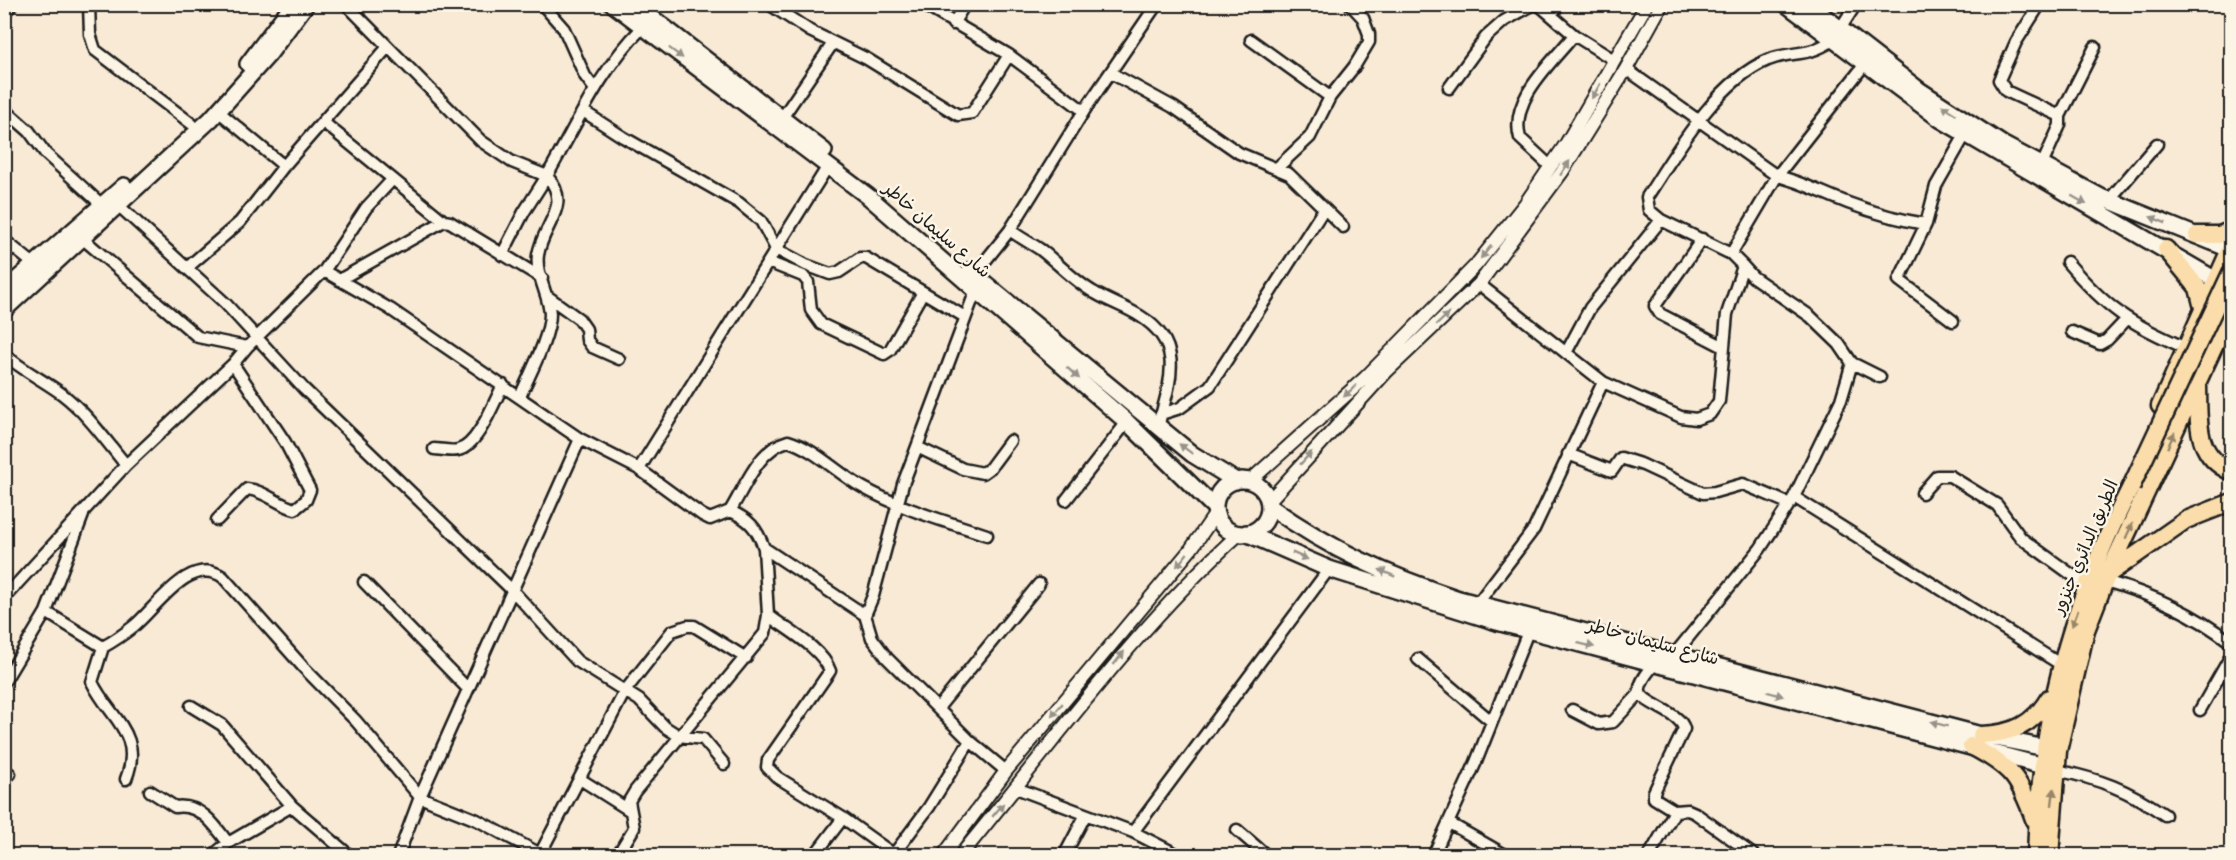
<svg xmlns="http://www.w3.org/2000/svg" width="2236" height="860" font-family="Pangolin,'Playpen Sans Arabic',sans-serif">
	<rect width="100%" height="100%" fill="#f9ead6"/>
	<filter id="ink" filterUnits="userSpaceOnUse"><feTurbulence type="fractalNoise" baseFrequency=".0167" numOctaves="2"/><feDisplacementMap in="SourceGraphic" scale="12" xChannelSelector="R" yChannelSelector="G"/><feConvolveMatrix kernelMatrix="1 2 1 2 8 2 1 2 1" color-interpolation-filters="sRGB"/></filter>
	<g filter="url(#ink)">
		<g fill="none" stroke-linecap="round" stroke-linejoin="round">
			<g stroke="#1c1c1c" stroke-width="15">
				<path id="minor" d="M89 4 90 34 95 50 192 124
					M346 4 481 141 512 162 547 176 524 212 502 255
					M542 4 564 29 585 76 594 88
					M769 4 810 31 867 59 958 115 972 113 1009 55
					M922 4 1009 55 1084 111
					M1538 4 1574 35 1614 60
					M2040 4 2016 42 1999 80 2006 91 2060 116V125L2041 167
					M4 13 12 4
					M1551 15 1559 4
					M953 24 965 4
					M1840 29 1856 4
					M1251 40 1330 97
					M1626 69 1777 176C1802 182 1824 194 1848 203 1872 212 1900 220 1926 224L1936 186 1965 135
					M1111 73 1173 107 1239 153 1289 174 1343 227
					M1449 88 1486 37 1504 21 1534 4
					M4 109 29 131 46 154 102 205
					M218 111 284 166
					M583 111 623 137 739 203 761 221 776 249 806 265 830 274 839 272 860 258H866L965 317
					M2060 116 2095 47
					M782 118 833 43
					M323 122 444 221 450 222 542 278
					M1550 166 1520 138C1509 99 1552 63 1574 35
					M1278 167 1310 137 1330 97 1354 67 1369 42V34L1363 18 1350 4
					M2109 200 2157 144
					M118 205 225 303 304 389 512 590 577 661 639 700 665 727 679 736 703 739 724 764
					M1926 224 1899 280 1953 321
					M1010 230C1020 238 1031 243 1041 250 1059 264 1075 282 1095 293 1110 302 1126 307 1140 316 1187 345 1169 384 1158 427
					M82 238 198 337 247 347
					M1702 239 1655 306 1660 314 1722 346
					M4 240 35 265
					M1731 254 1661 220 1649 210 1647 197C1676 152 1717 81 1768 60 1794 50 1806 58 1833 40
					M768 262 803 276 808 282 811 310 821 324 884 354 890 350 923 292
					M2067 262C2107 309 2130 324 2186 348
					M1743 266 1753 277 1810 316 1839 344 1852 363 1880 377
					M188 267 240 222 284 166 387 48
					M324 271 390 309 580 439 639 469 702 515 710 519 730 511C749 519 757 528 764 548L865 615 872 638 887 658 970 741 1006 771
					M974 275 1010 230 1084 111 1157 4
					M339 280 444 221
					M1479 284 1603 382 1681 417 1696 419 1710 414 1719 401 1727 314 1743 266 1731 254 1777 176 1865 64
					M547 296 579 319 586 329 587 340 592 347 619 359
					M2072 332 2100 344 2107 340 2126 320
					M1566 353 1590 308 1661 220
					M4 354C22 370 43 380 62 394 87 413 106 441 126 465
					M520 397C529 375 550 337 550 314 549 295 535 274 538 255 543 223 573 206 547 176 577 124 599 71 642 28
					M1161 414 1180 408 1210 386 1324 209
					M917 447 963 469 983 473 990 468 1010 441
					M434 449C441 449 451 452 458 450 478 446 494 402 503 385
					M1568 454 1612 471 1621 458 1643 465 1703 493 1715 492 1743 484 1790 504
					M639 469 828 166
					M1922 493 1937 476H1950L1997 505 2021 538 2086 585
					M1794 497 2060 664
					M1066 500 1127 422
					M730 511C745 487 758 449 788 441 815 449 837 473 862 487 901 509 945 521 987 535
					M217 520 247 489C264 490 278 505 295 509L306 500 310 490 285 442 233 364
					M2105 581C2152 594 2193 613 2232 643
					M364 582 468 689
					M4 598 126 465 233 364 247 347 324 271 366 208 392 180
					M1477 604 1534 529 1603 382
					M46 612 103 647
					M768 615C787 630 822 648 830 671L768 760 767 767 777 777 843 818 896 856
					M865 615 873 596 903 484 976 290
					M1674 655 1760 549 1794 497 1841 400 1852 363
					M1418 659 1491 721
					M1655 663C1650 670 1641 679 1640 688 1637 704 1680 710 1684 729L1654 792V798L1675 811 1688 810 1695 813 1755 856
					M4 682 46 612 83 515
					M191 706 222 725 292 806
					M938 708 1039 584
					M1572 710 1599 724 1613 722 1640 693
					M2200 710 2232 654
					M4 770 10 774
					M2056 770C2100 779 2128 790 2165 815
					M126 779C144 734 110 719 92 682L103 647C114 641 124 634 134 626 157 607 190 554 223 577L304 668 356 721 420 797 477 820 544 856
					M580 779 629 810
					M1016 788 1133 832 1180 856
					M150 791 175 807C200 803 215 825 228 843
					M1449 823 1507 856
					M1237 830 1267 856
					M1133 832 1329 569
					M894 854 929 807 970 741
					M212 856 228 843 292 806 350 856
					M398 856 420 797 580 439
					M539 856 625 691 672 631 687 626H694L746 658
					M617 856 634 828 629 801 635 791 765 633 768 615 764 548
					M814 856 843 818
					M1064 856 1085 816
					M1433 856 1476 762 1531 624
					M1649 856 1675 811"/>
			</g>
			<g stroke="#1c1c1c" stroke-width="16">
				<path id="tertiary" d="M1250 481 1365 378 1476 265 1525 204 1566 144 1647 4
					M1268 502 1386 372 1479 284 1562 172 1626 69 1662 4
					M943 856 1006 771 1191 549 1216 513
					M960 856C1051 746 1134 629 1240 533"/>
			</g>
			<g stroke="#1c1c1c" stroke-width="20">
				<path id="secondary" d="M613 4 869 197 1127 422 1215 508
					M634 4 824 151
					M1786 4 1940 119 2226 286
					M1808 4 1919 90 2002 144 2103 198 2232 250
					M248 64 293 4
					M970 271 1192 454 1236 481
					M4 291 124 186
					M4 310 211 119 269 54 306 4
					M1215 507a27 27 0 1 1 54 0a27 27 0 1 1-54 0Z
					M1269 506C1332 550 1386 575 1459 599L1981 735 2055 750
					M1246 533 1329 569 1497 622 2054 769"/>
			</g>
			<g stroke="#1c1c1c" stroke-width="21">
				<path id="primary" d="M2197 235H2219L2232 230
					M2166 249 2198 288 2203 308
					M2198 386C2199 421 2194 456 2232 472
					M2160 406 2232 245
					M2110 573 2186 520 2232 502
					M1981 735C2012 734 2033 725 2049 698
					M1971 746C2011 767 2019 777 2034 819
					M2036 856C2040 719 2069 608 2131 487
					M2050 856 2058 751 2086 630 2105 581 2232 308"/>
			</g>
			<use href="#minor" stroke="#fcf5e5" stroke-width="10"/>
			<use href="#tertiary" stroke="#fcf5e5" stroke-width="12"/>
			<use href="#secondary" stroke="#fcf5e5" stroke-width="15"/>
			<use href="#primary" stroke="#fbddab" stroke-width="16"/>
			<g stroke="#1c1c1c" stroke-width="21" stroke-linecap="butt">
				<path id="primary-bridge" d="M2131 487 2232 271"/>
			</g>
			<use href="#primary-bridge" stroke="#fbddab" stroke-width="16"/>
		</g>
		<defs><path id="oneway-solid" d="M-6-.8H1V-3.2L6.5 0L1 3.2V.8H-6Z" transform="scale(1.5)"/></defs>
		<g fill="#97938b">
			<use href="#oneway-solid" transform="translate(676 53) rotate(37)"/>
			<use href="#oneway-solid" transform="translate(1596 91) rotate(120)"/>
			<use href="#oneway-solid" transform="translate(1949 110) rotate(-147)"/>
			<use href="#oneway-solid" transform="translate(1565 168) rotate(-57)"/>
			<use href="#oneway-solid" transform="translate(2079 200) rotate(30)"/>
			<use href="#oneway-solid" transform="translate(2158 220) rotate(-158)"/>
			<use href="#oneway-solid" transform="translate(1486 252) rotate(129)"/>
			<use href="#oneway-solid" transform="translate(1443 319) rotate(-43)"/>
			<use href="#oneway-solid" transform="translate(1073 373) rotate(42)"/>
			<use href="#oneway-solid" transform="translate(1350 391) rotate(137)"/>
			<use href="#oneway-solid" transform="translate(1186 449) rotate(-143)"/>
			<use href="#oneway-solid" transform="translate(1306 458) rotate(-48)"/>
			<use href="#oneway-solid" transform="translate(1300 556) rotate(24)"/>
			<use href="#oneway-solid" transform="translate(1182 560) rotate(129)"/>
			<use href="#oneway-solid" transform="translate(1387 573) rotate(-156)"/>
			<use href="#oneway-solid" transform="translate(1586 645) rotate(14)"/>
			<use href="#oneway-solid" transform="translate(1119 658) rotate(-52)"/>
			<use href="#oneway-solid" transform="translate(1775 694) rotate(15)"/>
			<use href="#oneway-solid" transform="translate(1057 710) rotate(130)"/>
			<use href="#oneway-solid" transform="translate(1939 724) rotate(-165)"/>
			<use href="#oneway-solid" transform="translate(998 810) rotate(-50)"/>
		</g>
		<g fill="#97866b">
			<use href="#oneway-solid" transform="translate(2171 440) rotate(-65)"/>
			<use href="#oneway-solid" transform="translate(2129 531) rotate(-65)"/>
			<use href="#oneway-solid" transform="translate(2075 618) rotate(110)"/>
			<use href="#oneway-solid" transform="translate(2053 797) rotate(-83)"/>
		</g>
	</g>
	<g text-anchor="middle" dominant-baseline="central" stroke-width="5" stroke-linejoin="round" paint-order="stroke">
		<g font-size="18" fill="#1c1c1c" stroke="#fcf5e5">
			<text transform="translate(937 230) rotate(41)">شارع سليمان خاطر</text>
			<text transform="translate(2085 547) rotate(-67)">الطريق الدائري جنزور</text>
			<text transform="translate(1653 642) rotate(15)">شارع سليمان خاطر</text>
		</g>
	</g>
	<rect width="2236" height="860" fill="none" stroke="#fcf5e5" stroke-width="24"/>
	<rect x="12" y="12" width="2212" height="836" fill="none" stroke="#1c1c1c" stroke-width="2" filter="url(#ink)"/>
</svg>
